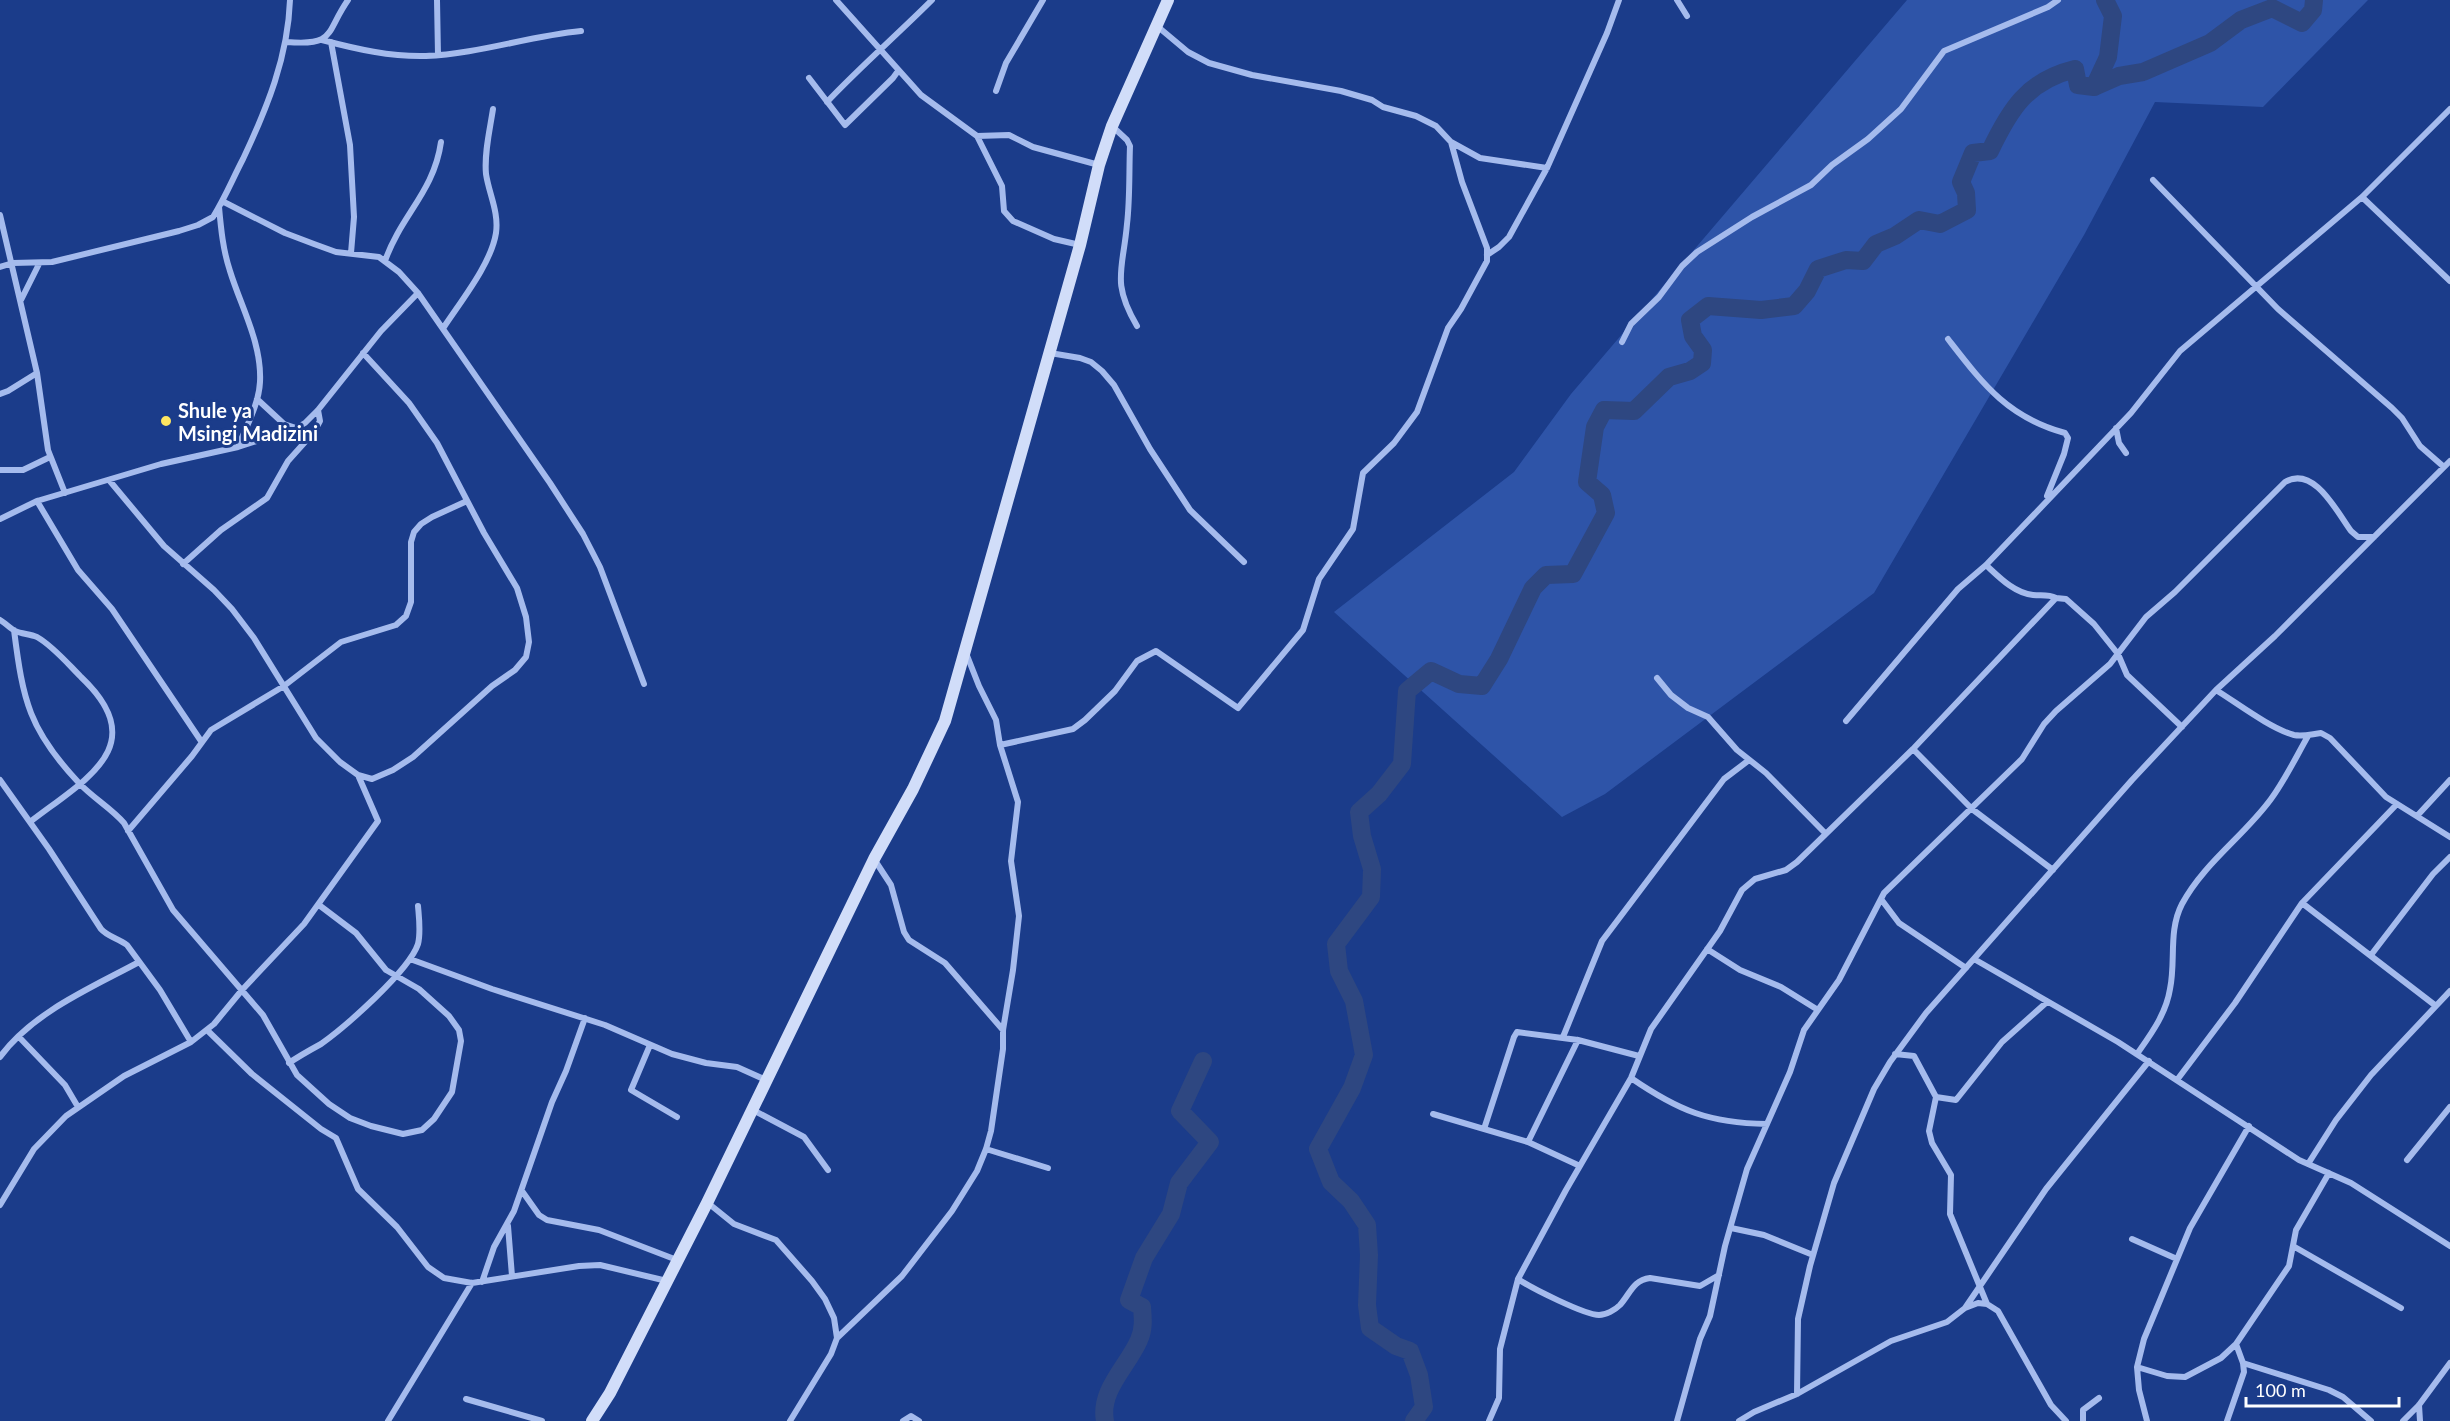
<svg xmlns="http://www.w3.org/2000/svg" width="2450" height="1421" font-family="Lato,sans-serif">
	<rect width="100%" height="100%" fill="#1b3c8a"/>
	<path fill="#2e54a8" d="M1907 0H2368L2263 107 2155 102 2084 235 1874 593 1605 794 1562 817 1334 612 1514 472 1571 394Z"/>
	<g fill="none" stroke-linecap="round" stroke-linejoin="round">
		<path stroke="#2e4781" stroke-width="18" d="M2094 87 2119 76 2143 72 2210 43 2241 20 2272 8 2302 23 2313 10 2314 0
			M1105 1421C1099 1390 1128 1366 1139 1340 1144 1329 1143 1319 1142 1307L1129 1300 1144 1258 1171 1214 1179 1183 1210 1142 1180 1111 1203 1061
			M1414 1421 1424 1407 1419 1375 1410 1351 1396 1346 1370 1328 1367 1305 1369 1255 1367 1225 1351 1201 1331 1182 1318 1149 1352 1088 1364 1055 1354 1001 1339 971 1336 944 1371 897 1372 869 1362 836 1359 812 1379 794 1402 764 1407 691 1431 671 1459 684 1482 686 1499 659 1533 588 1546 575 1573 574 1606 513 1602 495 1587 482 1595 427 1604 410 1634 411 1669 377 1690 371 1702 363 1703 350 1693 336 1690 320 1708 306 1761 310 1794 306 1807 291 1818 269 1846 260 1863 261 1876 244 1895 236 1919 220 1940 224 1967 210 1966 193 1961 182 1973 153 1990 151C2010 109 2027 81 2075 69L2078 85 2094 87 2108 57 2113 16 2105 0"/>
		<path stroke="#a5bbed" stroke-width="6" d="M437 0 438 55
			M836 0 921 95 977 136 1002 186 1004 211 1013 221 1054 239 1080 245
			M1677 0 1687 16
			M322 40C356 49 391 57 426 56 478 54 529 36 581 31
			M287 42C336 46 325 33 348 0
			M331 42 350 145 354 217 351 253
			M809 78 845 125 893 78 898 71
			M996 91 1006 63 1043 0
			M827 102C860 67 897 35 932 0
			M1112 126 1127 140 1130 146C1129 172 1130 199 1127 224 1123 270 1111 282 1137 326
			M977 136 1009 135 1033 147 1099 165
			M1451 142 1480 158 1547 168
			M2153 180 2278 309 2392 408 2402 418 2420 446 2444 467
			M2362 197 2450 281
			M222 201 285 233 314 244 336 252 379 257 399 272 418 293 550 483 583 534 600 567 644 684
			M219 207C221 229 223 250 230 271 241 307 262 343 260 382 259 404 246 427 238 447
			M0 215 37 373 48 450 65 493
			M1487 255 1499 247 1509 237 1547 168 1607 33 1619 0
			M385 261C401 215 434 192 441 142
			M0 267 13 263 52 262 179 231 198 225 213 217C225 198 233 178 243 159 267 108 288 57 290 0
			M21 300 39 264
			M444 327C461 301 491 264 496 233 499 212 489 194 486 174 484 153 490 129 493 109
			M1948 339C1983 384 2007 417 2065 433L2068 438 2064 454 2047 496
			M1622 342 1631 324 1659 297 1682 266 1697 252 1752 217 1811 185 1832 165 1868 139 1901 109 1944 51 2048 7 2058 0
			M1050 353 1080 358 1091 362 1102 371 1114 385 1150 449 1190 510 1244 562
			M0 394 8 391 37 373
			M257 399 284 424 296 428
			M2116 428 2119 443 2126 453
			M0 470H23L50 457
			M109 480 164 546 214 590 232 609 254 638 316 738 340 762 358 775 372 779 393 770 413 757 492 686 515 670 526 657 529 642 526 617 517 588 484 533 437 443 409 403 363 353
			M37 501 78 570 112 609 201 741
			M0 519 37 501 161 464 238 447 296 428 305 423 318 410 381 331 418 293
			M183 564 221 530 267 498 288 461 314 432 320 421 318 410
			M1986 565C1999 577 2014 593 2033 595 2041 596 2048 594 2056 598
			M0 620C5 623 10 628 15 631 22 634 30 634 37 637 53 646 68 664 81 677 154 746 84 780 30 822
			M14 630C23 701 29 730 79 783 93 798 111 808 124 823L173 910 263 1015 297 1075 329 1104 350 1118 371 1126 403 1134 422 1130 434 1119 452 1092 461 1041 459 1030 449 1016 419 989 386 970 356 933 319 905
			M1657 678 1671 695 1688 708 1708 717 1737 750 1766 773 1825 833
			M2216 690C2237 703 2271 729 2294 735 2303 737 2312 734 2321 733L2330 738 2386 797 2450 837
			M1846 721 1958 589 1986 565 2131 413 2180 351 2362 197 2450 109
			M1000 745 1073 729 1085 720 1115 691 1137 661 1156 651 1238 708 1303 630 1319 579 1353 529 1363 473 1394 443 1417 412 1448 328 1461 309 1487 261V248L1462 182 1451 142 1436 126 1416 116 1383 107 1372 100 1341 91 1252 75 1209 63 1188 52 1157 26
			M1913 749 1972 809 2053 870
			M0 780 49 849 101 929C108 937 118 938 127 945L160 990 191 1042
			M2417 816 2450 780
			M128 831 192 756 211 730 284 686 341 642 396 625 406 616 411 602V542L414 532 421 524 432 517 467 501
			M874 859 891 885 904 932 909 940 945 963 1003 1030
			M1881 899 1899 923 1966 968
			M2302 903 2436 1006
			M1707 949 1740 970 1781 987 1818 1010
			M2371 955 2433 874 2450 857
			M410 959 492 989 605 1025 672 1054 706 1063 737 1067 766 1080
			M1974 959 2118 1042 2299 1160 2351 1183 2450 1246
			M207 1030 252 1074 321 1129 336 1138 358 1189 397 1227 428 1267 444 1278 472 1283 579 1266 600 1265 667 1281
			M19 1037 65 1085 78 1107
			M1563 1037 1602 941 1724 779 1749 760
			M650 1045 631 1090 677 1117
			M1895 1054 1914 1056 1936 1097 1929 1131 1932 1143 1951 1175 1950 1214 1987 1304
			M2137 1054C2151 1034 2166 1014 2170 989 2176 961 2168 931 2182 904 2204 863 2244 836 2271 799 2285 780 2296 757 2308 736
			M0 1057C33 1012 91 988 139 962
			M289 1063C299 1056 310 1050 321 1044 345 1027 409 971 418 944 421 932 419 918 418 906
			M1631 1078C1679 1111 1709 1123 1767 1124
			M2177 1080 2235 1003 2302 903 2397 804
			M1936 1097 1956 1100 2002 1042 2047 1002
			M753 1110 804 1137 828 1170
			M1433 1114 1528 1142 1580 1166
			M1484 1129 1514 1037 1517 1032 1578 1040 1639 1056
			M1528 1142 1578 1040
			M986 1149 1048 1168
			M2407 1160 2450 1107
			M2308 1164 2336 1120 2371 1075 2450 991
			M522 1191 539 1215 547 1220 599 1230 677 1260
			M708 1203 734 1224 776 1240 812 1281 825 1299 834 1318 837 1338 831 1354 790 1421
			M0 1205 34 1149 66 1116 124 1076 191 1042 214 1024 242 990 304 924 378 821 358 775
			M508 1226 512 1276
			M1731 1228 1764 1235 1813 1255
			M2132 1239 2177 1259
			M2293 1246 2401 1308
			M1518 1279C1531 1288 1585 1315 1599 1315 1606 1315 1615 1310 1620 1305 1630 1294 1633 1280 1650 1278L1700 1286 1719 1275
			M482 1282 494 1247 514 1211 552 1102 566 1071 585 1018
			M1965 1308 2046 1189 2149 1061
			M837 1338 902 1276 952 1211 977 1171 986 1149 991 1131 1003 1049V1030L1013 970 1019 916 1011 861 1018 802 1000 745 996 720 979 686 966 653
			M2243 1363 2329 1390 2343 1397 2371 1421
			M2137 1367 2167 1376 2185 1377 2221 1358 2236 1344 2289 1266 2296 1230 2329 1173
			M1797 1394 1798 1319 1810 1266 1834 1183 1874 1089 1890 1062 1926 1013 2132 780 2216 690 2275 636 2450 461
			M466 1399 542 1421
			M2419 1405 2420 1421
			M388 1421 472 1283
			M903 1421 911 1416 919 1421
			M1489 1421 1499 1398 1500 1349 1518 1279 1566 1190 1631 1078 1651 1029 1720 931 1742 890 1755 879 1786 870 1797 862 1913 749 2056 598 2066 599 2094 624 2118 654 2127 675 2182 727
			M1677 1421 1700 1339 1710 1316 1725 1246 1747 1169 1790 1072 1804 1030 1839 980 1884 893 2022 759 2044 724 2056 711 2110 664 2146 617 2175 592 2285 482C2314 465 2337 512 2351 531L2358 537H2374
			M1739 1421 1754 1412 1797 1394 1891 1341 1947 1322 1965 1308 1978 1303 1987 1304 1998 1311 2051 1405 2066 1421
			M2083 1421V1410L2099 1398
			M2147 1421 2139 1390 2137 1367 2144 1339 2190 1228 2249 1126
			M2227 1421 2244 1372 2243 1363 2236 1344
			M2403 1421 2419 1405 2450 1363"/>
		<path stroke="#d1ddf9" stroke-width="12" d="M592 1421 610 1393 707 1203 874 859 913 789 945 721 1080 245 1099 165 1112 126 1168 0"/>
	</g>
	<circle fill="#fee661" stroke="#1b3c8a" stroke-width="2" cx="166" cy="421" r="6"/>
	<g text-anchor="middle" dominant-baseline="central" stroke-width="6" stroke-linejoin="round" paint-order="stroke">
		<g font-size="20" font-weight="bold" fill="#fff" stroke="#1b3c8a" text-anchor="start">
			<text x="178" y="410">Shule ya<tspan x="178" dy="23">Msingi Madizini</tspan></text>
		</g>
	</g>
	<path d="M2246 1397v9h153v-9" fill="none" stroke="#ffffff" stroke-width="3"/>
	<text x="2255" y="1397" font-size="18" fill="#ffffff" stroke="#1b3c8a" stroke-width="4.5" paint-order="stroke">100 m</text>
</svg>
